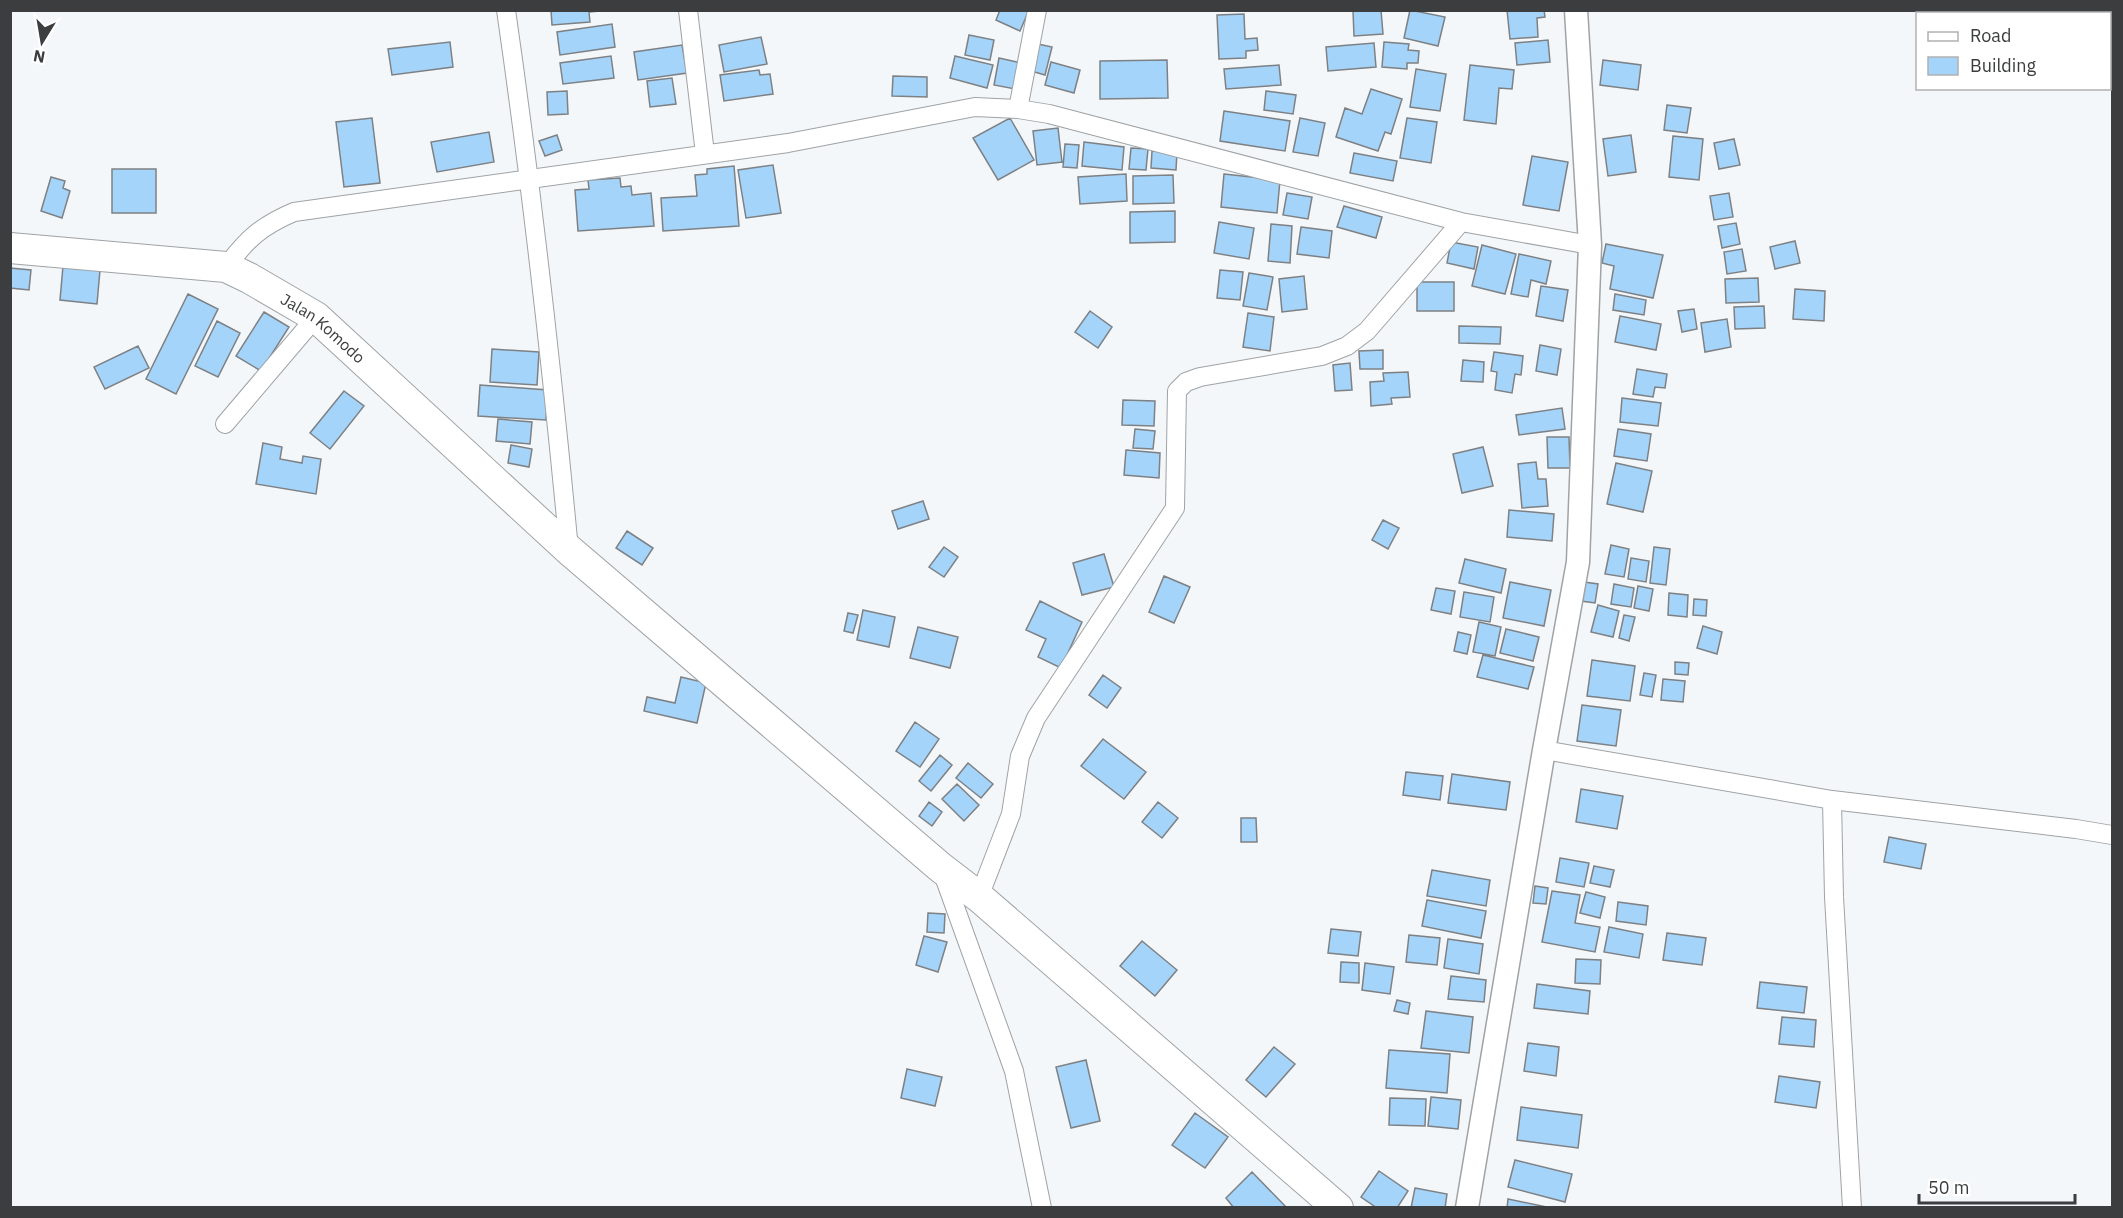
<svg xmlns="http://www.w3.org/2000/svg" width="2123" height="1218" font-family="'IBM Plex Sans',sans-serif">
	<rect width="100%" height="100%" fill="#f3f7fa"/>
	<path fill="#a5d4fb" stroke="#7e8184" stroke-width="1.5" d="M551 10H612L589 12 590 22 552 25Z
		M1000 10H1029L1020 31 996 20Z
		M1381 10 1383 34 1354 36 1353 11Z
		M1410 10 1445 17 1438 46 1404 38Z
		M1507 10H1544L1545 17 1537 18 1538 37 1510 39Z
		M1244 14 1245 39 1257 38 1258 50 1246 51V58L1219 59 1217 15Z
		M612 24 615 47 560 55 557 32Z
		M969 35 994 40 990 60 965 55Z
		M761 37 767 64 724 72 719 45Z
		M1548 40 1550 62 1517 65 1515 43Z
		M450 42 453 67 392 75 388 49Z
		M1384 42 1409 44 1408 50 1419 51 1418 63H1407V69L1382 67Z
		M1374 43 1376 67 1328 71 1326 47Z
		M1038 44 1052 47 1045 75 1031 71Z
		M682 45 687 73 638 80 634 52Z
		M611 56 614 78 563 84 560 63Z
		M955 56 993 65 987 88 950 78Z
		M999 58 1021 63 1015 89 994 85Z
		M1167 60 1168 98 1100 99V61Z
		M1603 60 1641 65 1638 90 1600 85Z
		M1051 62 1080 70 1074 93 1045 85Z
		M1279 65 1281 85 1226 89 1224 69Z
		M1470 65 1514 70 1512 89 1499 88 1496 124 1464 120Z
		M1416 69 1446 74 1440 111 1410 107Z
		M759 70 760 75 770 74 773 94 724 101 720 75Z
		M893 76 927 77V97L892 96Z
		M672 78 676 104 650 107 647 81Z
		M1371 89 1402 99 1391 134 1385 132 1378 151 1336 137 1345 108 1362 114Z
		M567 91 568 114 548 115 547 92Z
		M1266 91 1296 95 1293 114 1264 110Z
		M1667 105 1691 108 1687 133 1664 130Z
		M1224 111 1290 121 1285 151 1220 141Z
		M372 118 380 183 344 187 336 122Z
		M1010 118 1034 160 998 180 973 138Z
		M1300 118 1325 123 1318 156 1293 152Z
		M1407 118 1437 122 1431 163 1400 158Z
		M1058 128 1062 162 1037 165 1033 131Z
		M489 132 494 162 437 172 431 142Z
		M557 135 562 150 545 156 539 141Z
		M1631 135 1636 172 1608 176 1603 139Z
		M1673 136 1703 139 1699 180 1669 177Z
		M1734 139 1740 165 1719 169 1714 143Z
		M1084 142 1124 147 1122 170 1082 166Z
		M1065 144 1079 145 1077 168 1063 167Z
		M1131 148 1148 149 1146 170 1129 169Z
		M1152 151 1177 152 1176 170 1151 168Z
		M1354 153 1397 161 1393 181 1350 173Z
		M1532 156 1568 162 1559 211 1523 205Z
		M773 165 781 213 746 218 738 170Z
		M734 166 739 226 663 231 661 198 697 196 695 175 707 174V169Z
		M112 169H156V213H112Z
		M1126 174 1127 201 1080 204 1078 177Z
		M1224 174 1280 180 1277 213 1221 207Z
		M1173 175 1174 203 1133 204V176Z
		M51 177 65 181 63 188 70 191 62 218 41 211Z
		M620 178 621 187 631 186 632 195 651 193 654 226 578 231 575 190 589 189 588 180Z
		M1287 193 1312 197 1308 219 1283 215Z
		M1729 193 1733 217 1714 220 1710 196Z
		M1344 206 1382 217 1376 238 1337 227Z
		M1175 211V242L1130 243V212Z
		M1219 222 1254 228 1249 259 1214 253Z
		M1736 223 1740 244 1722 248 1718 226Z
		M1271 224 1292 226 1290 263 1268 261Z
		M1301 227 1332 231 1329 258 1297 254Z
		M1795 241 1800 263 1775 269 1770 247Z
		M1451 242 1478 247 1474 269 1447 263Z
		M1606 244 1663 255 1653 298 1610 289 1614 266 1602 263Z
		M1482 245 1516 254 1505 294 1472 286Z
		M1742 249 1746 271 1727 274 1724 252Z
		M1519 254 1551 261 1546 284 1531 280 1528 297 1511 294Z
		M63 266 100 270 97 304 60 300Z
		M10 268 31 270 29 290 10 288Z
		M1220 270 1243 272 1240 300 1217 298Z
		M1249 273 1273 277 1267 310 1243 306Z
		M1304 276 1307 309 1282 312 1279 279Z
		M1758 278 1759 302 1726 303 1725 279Z
		M1417 282H1454V311H1417Z
		M1541 286 1568 290 1563 321 1536 316Z
		M1795 289 1825 291 1824 321 1793 319Z
		M188 294 218 309 176 394 146 379Z
		M1615 294 1646 300 1644 315 1613 310Z
		M1764 306 1765 328 1735 329 1734 307Z
		M1694 309 1697 329 1682 332 1678 311Z
		M1090 311 1112 327 1098 348 1075 332Z
		M264 312 289 327 261 371 236 356Z
		M1248 313 1274 317 1270 351 1243 347Z
		M1620 316 1661 324 1656 350 1615 342Z
		M1727 319 1731 347 1705 352 1701 323Z
		M217 321 240 333 218 377 195 366Z
		M1459 326 1501 327 1500 344 1459 343Z
		M1540 345 1561 349 1557 375 1536 371Z
		M138 346 149 368 105 389 94 367Z
		M492 349 539 352 537 385 490 382Z
		M1383 350V369H1360L1359 351Z
		M1494 352 1523 356 1521 375 1515 374 1512 393 1495 390 1497 372 1491 371Z
		M1463 360 1484 362 1483 382 1461 381Z
		M1350 363 1352 390 1335 391 1333 365Z
		M1637 369 1667 374 1665 388 1655 387 1653 397 1633 394Z
		M1408 372 1410 397 1391 398 1392 404 1371 406 1370 382 1384 381 1383 373Z
		M480 385 548 390 546 420 478 416Z
		M344 391 364 406 330 449 310 433Z
		M1622 398 1661 403 1658 426 1620 422Z
		M1123 400 1155 401 1154 426 1122 425Z
		M1562 408 1565 429 1519 435 1516 415Z
		M498 419 532 422 530 444 496 441Z
		M1135 429 1155 431 1153 449 1133 448Z
		M1618 429 1651 434 1647 461 1614 456Z
		M1547 437H1569L1570 468H1548Z
		M263 443 282 447 280 459 302 463 303 456 321 459 316 494 256 484Z
		M511 445 532 449 529 467 508 463Z
		M1483 447 1493 486 1462 493 1453 454Z
		M1126 450 1160 453 1159 478 1124 475Z
		M1536 462 1538 479H1546L1548 506 1522 508 1518 464Z
		M1616 463 1652 471 1643 512 1607 504Z
		M923 501 929 519 898 529 892 511Z
		M1509 510 1554 514 1552 541 1507 537Z
		M1383 520 1399 528 1388 549 1372 540Z
		M627 531 653 548 642 565 616 548Z
		M1611 545 1629 549 1624 577 1605 574Z
		M944 547 958 557 944 577 929 567Z
		M1654 547 1670 549 1666 585 1650 583Z
		M1104 554 1114 587 1082 595 1073 563Z
		M1631 558 1649 561 1646 582 1628 579Z
		M1465 559 1506 569 1501 593 1459 583Z
		M1164 576 1190 587 1174 623 1149 612Z
		M1510 582 1551 590 1544 626 1503 618Z
		M1584 582 1598 584 1595 603 1581 601Z
		M1614 584 1634 588 1631 607 1611 604Z
		M1638 586 1653 589 1649 611 1634 608Z
		M1436 588 1455 591 1451 614 1431 610Z
		M1464 592 1494 597 1490 622 1460 617Z
		M1669 593 1688 595 1687 617 1668 615Z
		M1694 599 1707 600 1706 616 1693 615Z
		M1040 601 1082 622 1061 668 1038 657 1046 639 1026 630Z
		M1598 605 1619 611 1613 637 1591 632Z
		M863 610 895 617 889 647 857 640Z
		M848 613 858 615 853 633 844 631Z
		M1624 615 1635 617 1629 641 1619 638Z
		M1479 622 1501 627 1495 656 1473 652Z
		M1703 626 1722 632 1717 654 1697 648Z
		M918 627 958 637 950 668 910 658Z
		M1506 629 1539 637 1533 661 1500 653Z
		M1458 632 1471 635 1467 654 1454 651Z
		M1483 655 1534 667 1528 689 1477 677Z
		M1592 660 1635 666 1630 701 1587 696Z
		M1675 662 1689 663 1688 675 1675 674Z
		M1644 673 1656 675 1652 697 1640 695Z
		M1103 675 1121 688 1107 708 1089 695Z
		M681 677 706 683 697 723 644 711 647 697 675 703Z
		M1663 679 1685 681 1683 702 1661 700Z
		M1582 705 1621 710 1616 746 1577 741Z
		M915 722 939 739 920 767 896 751Z
		M1103 739 1146 772 1124 799 1081 766Z
		M940 755 952 765 931 791 919 781Z
		M968 763 993 784 981 798 956 778Z
		M1406 772 1443 776 1440 800 1403 795Z
		M1452 774 1510 782 1506 810 1448 803Z
		M957 784 979 805 964 821 942 799Z
		M1581 789 1623 796 1617 829 1576 822Z
		M929 802 942 812 932 826 919 816Z
		M1158 802 1178 818 1162 838 1142 822Z
		M1241 818H1256L1257 842H1241Z
		M1889 837 1926 844 1921 869 1884 862Z
		M1560 858 1589 863 1584 887 1556 882Z
		M1594 866 1614 870 1610 887 1590 883Z
		M1432 870 1490 880 1486 906 1427 896Z
		M1535 886 1548 888 1546 904 1533 903Z
		M1552 891 1580 895 1575 923 1600 927 1595 952 1542 942Z
		M1586 892 1605 897 1600 918 1580 913Z
		M1427 900 1486 911 1481 938 1422 926Z
		M1618 902 1648 906 1646 925 1616 921Z
		M928 913 945 914 944 933 927 932Z
		M1609 927 1643 934 1639 958 1604 952Z
		M1331 929 1361 932 1358 956 1328 953Z
		M1667 933 1706 938 1702 965 1663 960Z
		M1409 935 1440 938 1437 965 1406 962Z
		M924 936 947 942 938 972 916 965Z
		M1448 939 1483 944 1479 974 1444 968Z
		M1142 941 1177 970 1155 996 1120 966Z
		M1576 959 1601 960 1600 984 1575 983Z
		M1341 962 1359 963V983L1340 982Z
		M1365 963 1394 967 1390 994 1362 990Z
		M1451 976 1486 980 1484 1002 1448 999Z
		M1760 982 1807 987 1804 1013 1757 1008Z
		M1537 984 1590 991 1588 1014 1534 1008Z
		M1397 1000 1410 1003 1408 1014 1394 1011Z
		M1426 1011 1473 1017 1469 1053 1421 1048Z
		M1782 1017 1816 1020 1814 1047 1779 1044Z
		M1528 1043 1559 1047 1556 1076 1524 1071Z
		M1274 1047 1295 1064 1266 1097 1246 1080Z
		M1389 1050 1450 1054 1447 1093 1386 1088Z
		M1086 1060 1100 1121 1071 1128 1056 1067Z
		M907 1069 942 1077 935 1106 901 1098Z
		M1779 1076 1820 1082 1816 1108 1775 1102Z
		M1431 1097 1461 1100 1458 1129 1428 1126Z
		M1390 1098 1426 1099 1425 1126 1389 1125Z
		M1521 1107 1582 1115 1578 1148 1517 1140Z
		M1195 1113 1228 1137 1205 1168 1172 1145Z
		M1515 1160 1572 1174 1565 1202 1508 1187Z
		M1379 1171 1408 1191 1397 1208H1377L1361 1197Z
		M1252 1172 1287 1208H1234L1226 1198Z
		M1415 1188 1447 1194 1445 1208H1411Z
		M1508 1199 1547 1207V1208H1507Z"/>
	<g fill="none" stroke-linecap="round" stroke-linejoin="round">
		<g stroke="#9fa3a6" stroke-width="20">
			<path id="minor" d="M506 10C532 190 552 369 569 550
				M688 10 705 154
				M1018 109 1037 10
				M226 267C247 239 261 226 294 212L788 143 975 107 1018 109 1049 114 1461 222 1590 245
				M225 424 316 317
				M1544 750 1832 800 1834 897 1852 1208
				M1832 800 2076 829 2112 835
				M942 871 1014 1071 1042 1208
				M979 897 1011 814 1020 756 1036 718 1175 508 1177 391 1186 382 1200 377 1322 356 1347 346 1367 331 1461 222"/>
		</g>
		<g stroke="#9fa3a6" stroke-width="25">
			<path id="tertiary" d="M1467 1208 1544 750 1578 562 1590 245 1576 10"/>
		</g>
		<g stroke="#9fa3a6" stroke-width="32">
			<g id="trunk">
				<path id="s1" d="M10 248 226 267 249 278 316 317 569 550 940 867 979 897 1338 1208"/>
			</g>
		</g>
		<use href="#minor" stroke="#fff" stroke-width="18"/>
		<use href="#tertiary" stroke="#fff" stroke-width="22"/>
		<use href="#trunk" stroke="#fff" stroke-width="30"/>
	</g>
	<g text-anchor="middle" dominant-baseline="central" stroke-width="4.5" stroke-linejoin="round" paint-order="stroke">
		<g font-size="16" fill="#3b3d3e" stroke="#fff">
			<text stroke="none"><textPath href="#s1" startOffset="332">Jalan Komodo</textPath></text>
		</g>
	</g>
	<rect width="2123" height="1218" fill="none" stroke="#3b3d3e" stroke-width="24"/>
	<rect x="1916" y="12" width="195" height="78" fill="#ffffff" stroke="#b1b1b2" stroke-width="1.5"/>
	<rect x="1928" y="32" width="30" height="9" fill="#ffffff" stroke="#b1b1b2" stroke-width="1.5"/>
	<text x="1970" y="42" font-size="18" fill="#3b3d3e">Road</text>
	<rect x="1928" y="57" width="30" height="18" fill="#a5d4fb" stroke="#b1b1b2" stroke-width="1.5"/>
	<text x="1970" y="72" font-size="18" fill="#3b3d3e">Building</text>
	<g transform="translate(42 42) rotate(191)" stroke="#ffffff" stroke-width="4.5" paint-order="stroke">
	<path d="M0-4.5L10 22L0 15L-10 22Z" fill="#3b3d3e"/>
	<text y="-9" font-size="16" font-weight="bold" text-anchor="middle" fill="#3b3d3e">N</text>
	</g>
	<path d="M1919 1194v9h156v-9" fill="none" stroke="#3b3d3e" stroke-width="3"/>
	<text x="1928" y="1194" font-size="18" fill="#3b3d3e" stroke="#ffffff" stroke-width="4.5" paint-order="stroke">50 m</text>
</svg>
